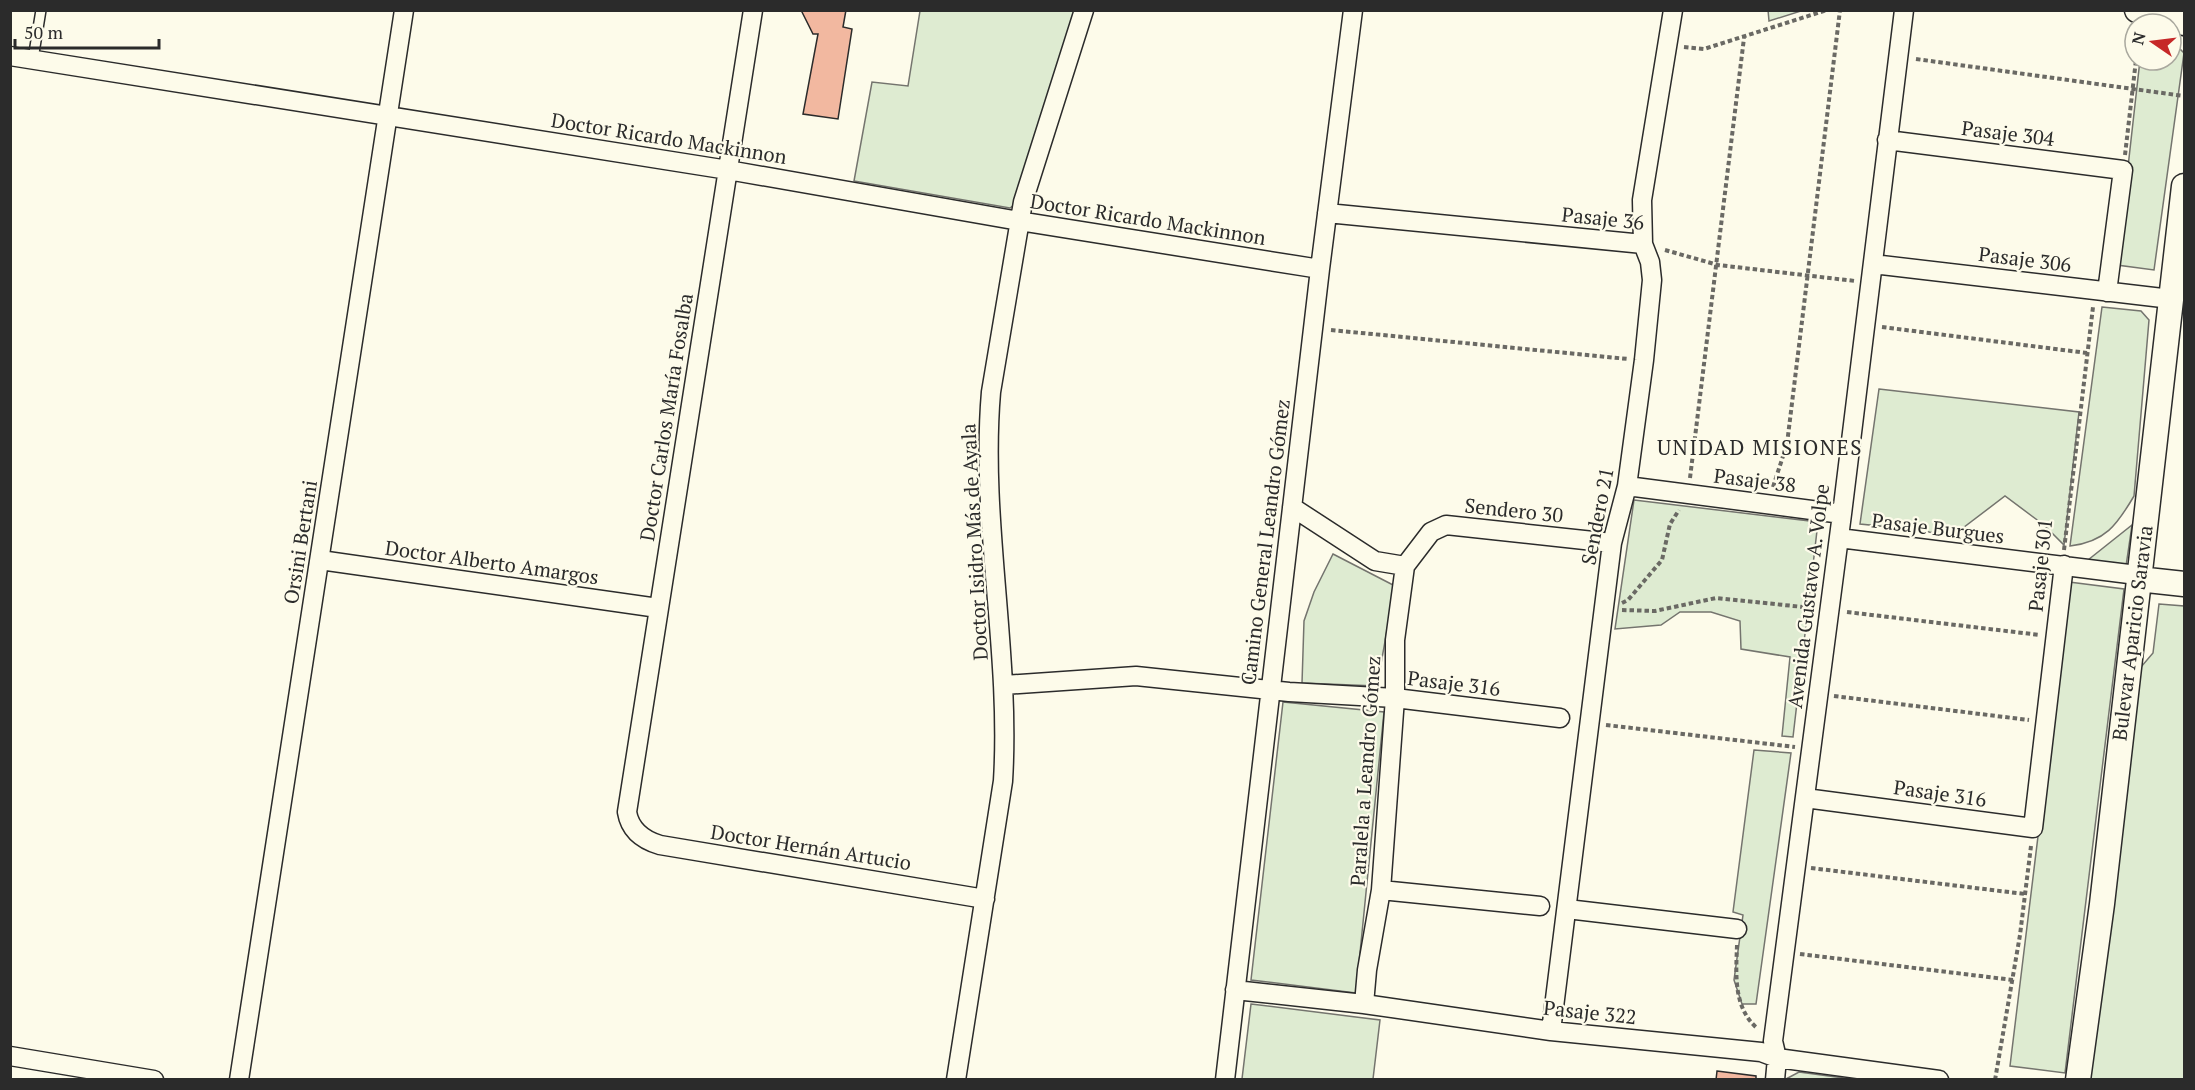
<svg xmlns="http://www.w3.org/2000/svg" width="2195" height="1090" font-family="'PT Serif',serif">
	<rect width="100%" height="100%" fill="#fdfbea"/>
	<path fill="#deebd1" stroke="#74746e" stroke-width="1.5" d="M1768 10H1801V11L1769 21Z
		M920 11H1077L1014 205 1010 208 854 181 872 82 908 86Z
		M2171 45 2177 46 2184 53 2154 270 2117 265 2140 60H2171Z
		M2102 307 2141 311 2149 320 2134 496C2117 525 2105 542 2070 546Z
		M1879 389 2079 412 2064 545 2044 525 2005 496 1951 537 1920 530 1860 524Z
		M1634 500 1818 522 1793 737 1782 736 1790 657 1741 649 1740 621 1711 612H1680L1661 625 1615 629Z
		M2132 525 2126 566 2088 560Z
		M1333 554 1395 586 1377 686 1302 683 1304 621 1314 592Z
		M2069 582 2124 589 2065 1073 2010 1066Z
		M2159 604 2184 606V1079L2088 1080 2141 667 2153 653Z
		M1283 702 1384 712 1356 993 1251 980Z
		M1754 750 1791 753 1756 1004H1742L1734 980 1743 915 1733 912Z
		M1251 1004 1380 1020 1373 1079H1242Z
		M1799 1072 1851 1079H1786Z"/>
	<path fill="#f2b8a0" stroke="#2b2b2b" stroke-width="1.5" d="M801 10H846L843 27 852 29 838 119 803 114 818 34H813Z
		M1717 1071 1756 1076V1080H1716Z"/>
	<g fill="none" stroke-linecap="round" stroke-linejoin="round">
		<g stroke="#2b2b2b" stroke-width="12">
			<path id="lane" d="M33 59 41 10"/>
		</g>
		<g stroke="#2b2b2b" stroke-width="21">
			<path id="street" d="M753 10 627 812C630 830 643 840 660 845L985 899
				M10 56 728 170 1019 221 1320 269
				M1887 140 2123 170 2107 292
				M1327 213 1643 244
				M1873 264 2171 299
				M1627 486 1842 514
				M1292 507 1375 561 1405 566
				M1839 538 2129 574 2138 579
				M320 560 658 608
				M1004 685 1136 676 1289 692 1395 698 1560 718
				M1805 798 2033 828 2064 565
				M1381 890 1540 906
				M1567 909 1737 929
				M1235 990 1364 1004 1551 1031 1761 1052 1777 1058 1939 1080
				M1364 1004 1367 970 1381 890 1395 698V640L1405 566 1431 532 1446 525 1612 543
				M1551 1031 1612 543 1627 486 1644 360 1652 280 1650 262 1643 244 1642 200 1673 10
				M10 1056 154 1080
				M239 1080 404 10
				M956 1080 1003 781C1011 651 980 521 991 392L1023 202 1084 10
				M1225 1080 1320 269 1353 10
				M1775 1080 1777 1058 1773 1041 1842 514 1904 10"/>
		</g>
		<g stroke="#2b2b2b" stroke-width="27">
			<path id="secondary" d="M2137 10 2184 23
				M2138 579 2184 584
				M2078 1080 2102 904 2184 186"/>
		</g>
		<path stroke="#6a6964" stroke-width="4" stroke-dasharray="4.5 3" stroke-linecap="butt" d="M1684 47 1704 49 1827 10
			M1916 59 2184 96
			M2125 155 2136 60
			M1665 250 1718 265 1855 281
			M1882 327 2087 353
			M1331 330 1628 359
			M1690 478 1744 38
			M1773 487 1787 444 1840 10
			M2064 550 2093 307
			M1622 603 1628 600 1662 560 1670 524 1679 510
			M1622 610 1655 611 1716 598 1813 608
			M1847 612 2040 635
			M1834 696 2029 720
			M1606 725 1795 747
			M1811 868 2025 894
			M1737 945C1736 975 1733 1008 1758 1029
			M1800 954 2013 980
			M1995 1080 2020 935 2031 846"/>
		<use href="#lane" stroke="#fdfbea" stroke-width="9"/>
		<use href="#street" stroke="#fdfbea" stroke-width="18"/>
		<use href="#secondary" stroke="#fdfbea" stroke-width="24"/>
	</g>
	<g text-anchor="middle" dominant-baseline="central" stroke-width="4.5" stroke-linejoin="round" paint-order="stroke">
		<g font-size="20" fill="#2b2b2b" stroke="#fdfbea">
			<text transform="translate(2008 133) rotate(7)">Pasaje 304</text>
			<text transform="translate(669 138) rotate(9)">Doctor Ricardo Mackinnon</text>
			<text transform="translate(1603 218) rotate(6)">Pasaje 36</text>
			<text transform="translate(1148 219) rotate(9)">Doctor Ricardo Mackinnon</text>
			<text transform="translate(2025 259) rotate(7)">Pasaje 306</text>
			<text transform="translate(666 417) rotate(-81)">Doctor Carlos María Fosalba</text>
			<text transform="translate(1755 480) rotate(7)">Pasaje 38</text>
			<text transform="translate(1514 510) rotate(6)">Sendero 30</text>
			<text transform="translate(1597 516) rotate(-79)">Sendero 21</text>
			<text transform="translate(1938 528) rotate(7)">Pasaje Burgues</text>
			<text transform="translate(300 542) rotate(-81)">Orsini Bertani</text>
			<text transform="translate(974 542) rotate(-93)">Doctor Isidro Más de Ayala</text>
			<text transform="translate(1265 542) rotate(-83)">Camino General Leandro Gómez</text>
			<text transform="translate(492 562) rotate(8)">Doctor Alberto Amargos</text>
			<text transform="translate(2040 565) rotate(-84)">Pasaje 301</text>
			<text transform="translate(1808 596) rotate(-83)">Avenida Gustavo A. Volpe</text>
			<text transform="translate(2132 633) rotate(-83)">Bulevar Aparicio Saravia</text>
			<text transform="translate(1454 683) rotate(7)">Pasaje 316</text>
			<text transform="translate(1365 771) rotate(-86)">Paralela a Leandro Gómez</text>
			<text transform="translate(1940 793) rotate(8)">Pasaje 316</text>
			<text transform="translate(811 847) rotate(9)">Doctor Hernán Artucio</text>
			<text transform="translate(1590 1012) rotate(6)">Pasaje 322</text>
		</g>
		<g font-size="21" letter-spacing="1.5" fill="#2b2b2b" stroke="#fdfbea">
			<text x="1760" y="447">UNIDAD MISIONES</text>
		</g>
	</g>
	<rect width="2195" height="1090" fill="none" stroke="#2b2b2b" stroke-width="24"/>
	<g transform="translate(2153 42) rotate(284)"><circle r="28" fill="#fdfbea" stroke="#a9a89e" stroke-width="1.5"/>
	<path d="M0-4.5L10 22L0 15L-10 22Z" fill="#c62828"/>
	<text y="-9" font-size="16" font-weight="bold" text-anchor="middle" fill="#2b2b2b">N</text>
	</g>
	<path d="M15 39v9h144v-9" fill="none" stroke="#2b2b2b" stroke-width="3"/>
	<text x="24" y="39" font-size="18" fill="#2b2b2b" stroke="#fdfbea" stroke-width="4.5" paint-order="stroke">50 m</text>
</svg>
